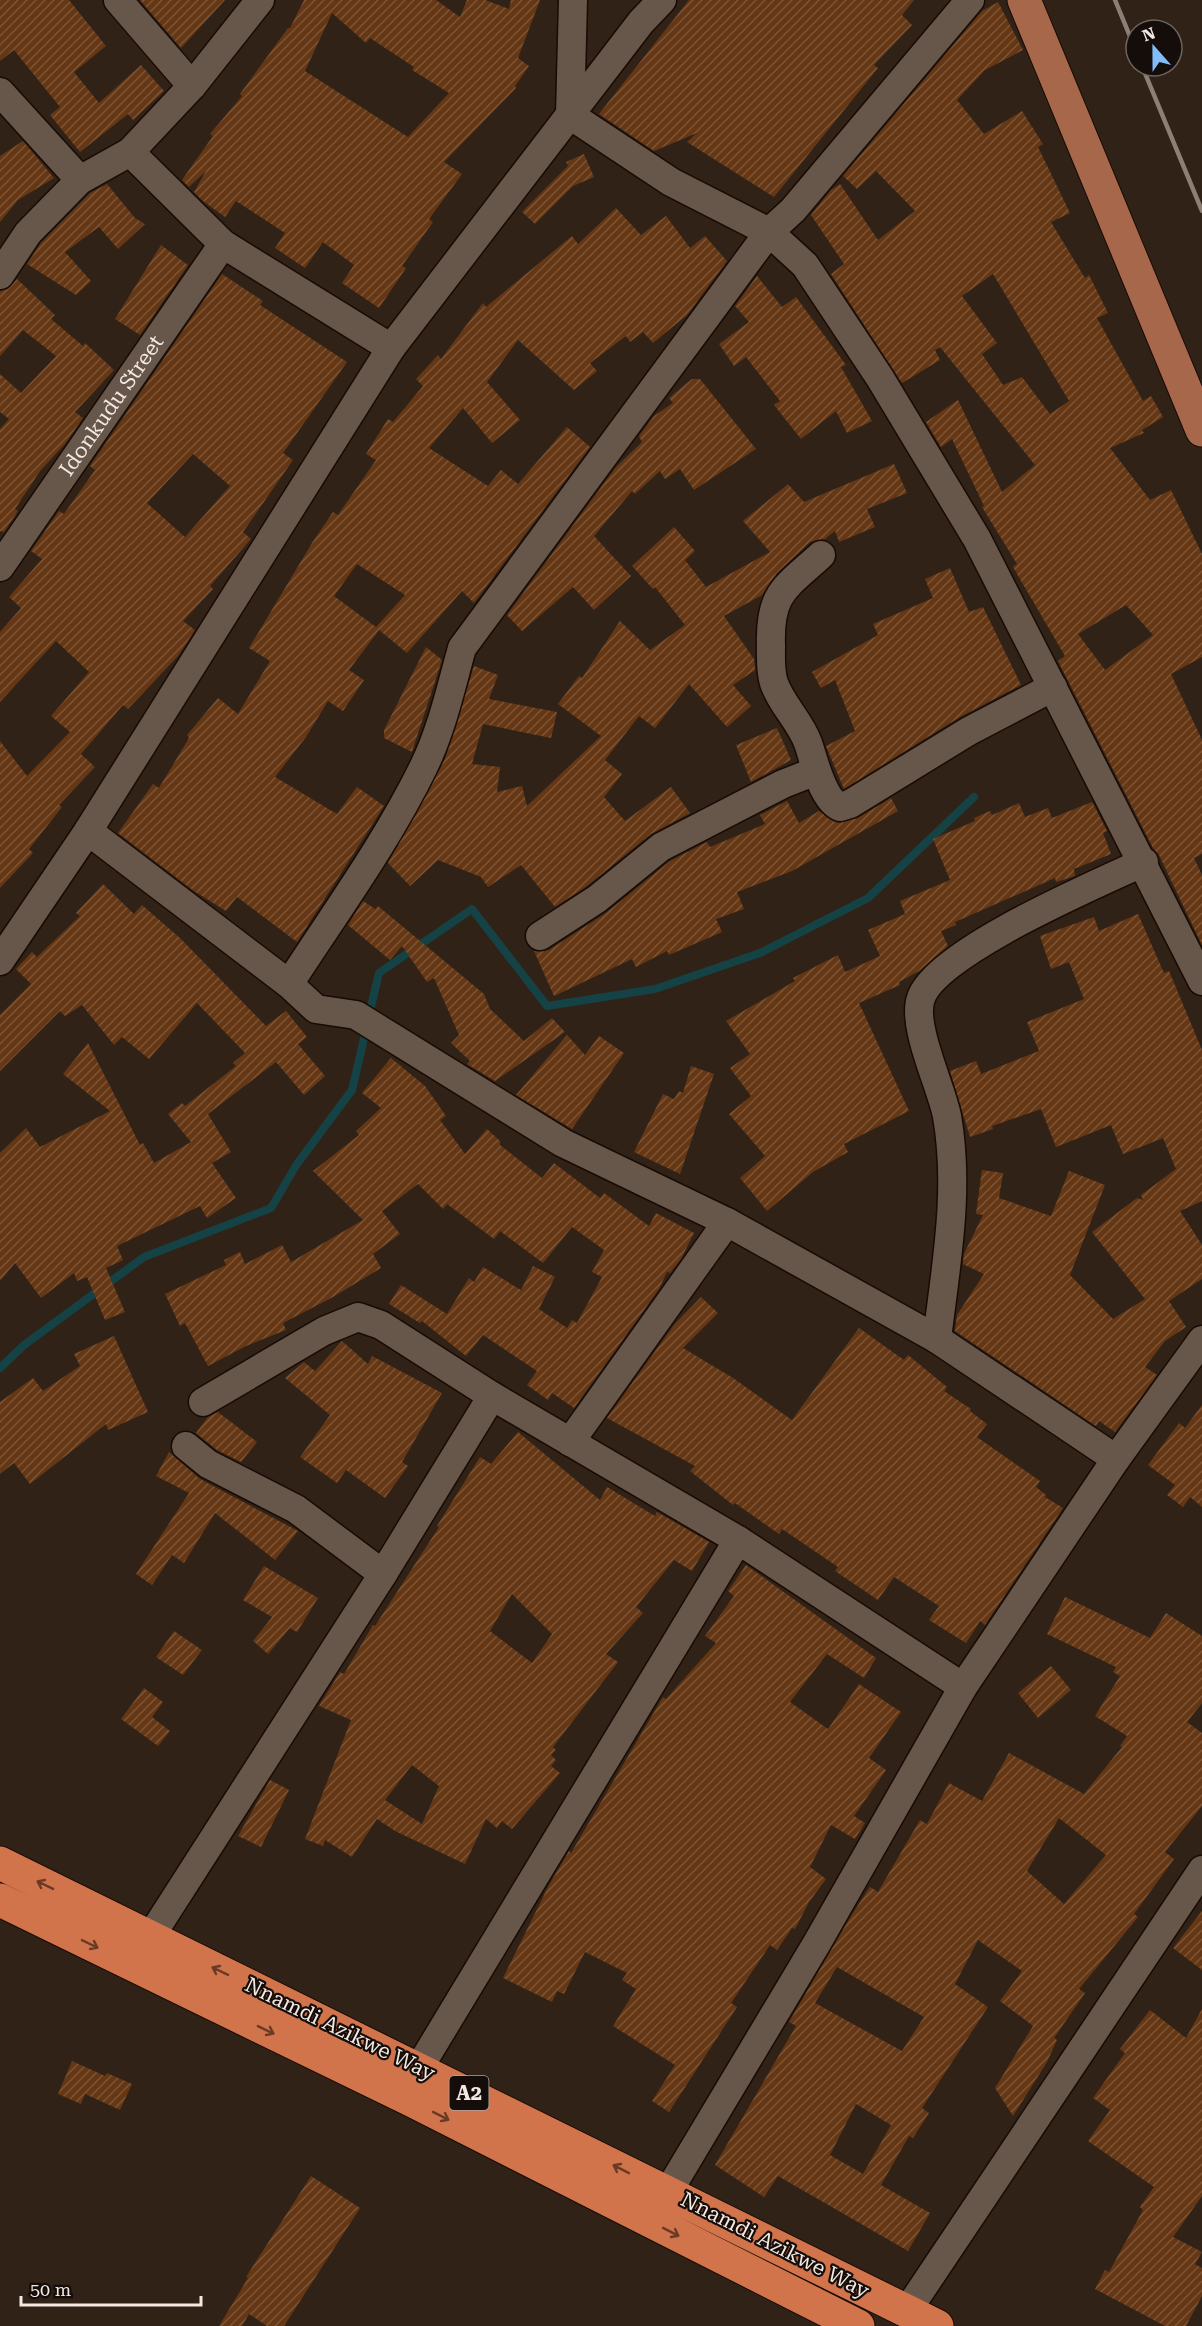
<svg xmlns="http://www.w3.org/2000/svg" width="1202" height="2326" font-family="'Roboto Serif',serif">
	<defs>
		<pattern id="building-hatch" width="6" height="6" patternUnits="userSpaceOnUse" patternTransform="scale(1.5)"><rect width="6" height="6" fill="#653714"/><path d="M-1 1l2-2M0 6l6-6M5 7l2-2" fill="none" stroke="#7c5436"/></pattern>
	</defs>
	<rect width="100%" height="100%" fill="#312218"/>
	<g fill="none" stroke-linecap="round" stroke-linejoin="round">
		<path stroke="#154244" stroke-width="8" d="M369 1015 379 973 472 909 547 1006 655 989 760 953 868 898 974 797
			M0 1368 24 1345 144 1257 271 1208 297 1164 352 1090 366 1030"/>
	</g>
	<path fill="url(#building-hatch)" fill-rule="evenodd" d="M0 0H69L106 46 74 72 99 103 141 65 164 91 133 120 128 114 80 152 50 115 60 107 14 50 0 61Z
		M140 0H225L181 48Z
		M304 0H436L460 17 467 0H485L509 9 511 0H540L518 58 529 66 515 86 516 88 444 162 462 174 429 219 433 222 402 266 406 268 379 308 342 283 354 265 323 242 305 268 275 248 285 233 236 201 225 217 203 201 194 192 206 171 189 187 182 180 213 136 210 134 242 96 240 94 288 28H290ZM332 13 366 43 370 38 414 67 412 70 449 93 408 137 305 71Z
		M689 0H914L902 15 912 25 874 65 878 68 774 197 687 142 697 133 654 151 599 114Z
		M998 2 1023 50 985 70 957 100 984 134 1022 111 1043 144 1038 147 1070 213 1051 222 1085 278 1089 275 1108 313 1097 318 1143 401 1151 396 1163 417 1142 430 1144 433 1110 448 1150 500 1171 490 1202 554V657L1171 674 1202 740V854L1194 858 1202 875V945L1159 855 1153 848 1058 661 1065 656 1013 567 1017 564 982 507 984 506 952 439 941 447 926 422 958 400 1002 492 1035 465 940 347 935 350 940 360 902 383 831 274 844 264 811 215 831 190 840 184 878 240 915 211 876 171 857 189 843 176 982 11ZM993 274 1069 401 1050 414 1022 377 1003 385 982 354 997 343 962 296ZM1126 605 1153 635 1105 670 1078 634Z
		M23 141 54 178 18 200 0 222V156Z
		M584 154 594 177 573 186 535 224 522 212 568 166 566 162Z
		M107 184 135 218 145 224 118 249 99 227 65 252 91 281 76 295 27 264 41 243 90 193Z
		M616 208 641 235 666 216 690 248 705 236 727 261 687 315 653 343 643 332 630 342 626 336 590 363 597 371 574 390 518 340 487 382 520 420 492 443 463 408 429 448 488 486 501 470 518 484 567 427 590 447 474 603 462 591 407 653 379 630 349 670 364 680 343 711 328 701 306 737 275 777 337 814 357 787 384 806 297 942 237 897 226 911 194 891 118 833 153 784 159 788 189 738 187 735 218 698 238 714 270 661 249 648 312 543 333 512 338 515 376 460 366 454 388 419 393 422 423 386 416 379 438 355 441 359 483 303 486 307 572 236 578 244ZM357 564 405 595 376 627 334 596Z
		M161 245 188 265 140 335 115 319Z
		M222 274 263 301 260 305 347 362 283 453 293 460 243 532 251 539 210 586 213 589 183 621 195 630 178 656 128 709 123 705 81 754 95 767 59 805 62 807 29 849 33 853 0 888V741L27 776 70 732 51 716 89 672 56 641 0 702V632L21 608 9 597 42 559 31 551 59 511 64 514 95 470 90 466ZM193 454 230 486 185 537 147 503Z
		M757 276 782 307 796 297 846 365 841 367 872 421 847 433 836 411 801 439 774 405 780 401 746 357 734 366 719 344 749 322 735 306Z
		M17 279 55 315 51 319 83 346 85 343 114 370 75 412 83 418 65 444 40 471 15 509 18 511 4 532 0 531V429L9 419 0 412V374L21 393 56 356 23 330 0 356V291L8 289Z
		M692 379H700L756 449 694 490 680 469 665 479 660 471 635 494 632 491 594 536 631 576 594 610 573 587 522 631 507 615 616 467 642 442 639 436 654 416 673 403 669 398Z
		M894 464 907 493 867 509 875 527 839 542 835 531 825 539 810 542 777 573 762 595 724 616 754 659 755 670 733 685 751 706 727 727 689 684 655 728 639 716 605 760 622 774 604 797 625 821 671 787 690 813 651 834 587 886 555 907 521 865 488 887 481 877 438 860 410 886 388 863 445 759 474 666 498 675 489 699 557 712 551 738 483 724 472 764 500 767 497 792 522 786 527 806 601 736 558 704 579 676 582 678 620 621 650 650 685 625 655 587 653 589 632 566 674 527 695 551 685 560 706 587 770 552 743 521 788 484 804 502Z
		M950 568 969 612 983 607 1021 685 960 717 844 789 826 746 855 731 835 680 821 688 812 672 878 635 873 624 933 598 925 579Z
		M426 647 442 660 412 752 384 738V730Z
		M777 728 791 760 751 782 736 745Z
		M891 798 898 811 792 871 737 892 744 909 716 919 722 932 669 955 667 951 636 967 632 959 554 996 534 951 549 950 606 913 670 861 707 842 710 847 765 824 760 815 787 801 799 823 819 811 838 823 858 818Z
		M1092 802 1107 831 1103 833 1111 854 1074 869 1075 876 1056 882 1055 878 955 922 956 925 941 931 948 946 919 971 899 982 900 985 859 1003 909 1111 844 1144 848 1152 813 1172 767 1211 740 1178 765 1156 729 1114 751 1096 730 1068 750 1054 726 1021 795 981 793 978 838 955 845 972 880 956 868 930 905 914 900 901 950 880 933 839 975 821 974 818 990 811 992 815 1019 803 1025 817 1048 808 1052 818Z
		M103 884 134 914 142 905 180 938 266 1026 286 1011 307 1037 298 1044 325 1076 304 1095 276 1062 208 1114 231 1152 212 1163 236 1198 207 1218 200 1206 117 1246 123 1260 106 1268 125 1312 105 1320 87 1277 77 1281 74 1273 41 1298 15 1263 0 1281V1153L26 1128 40 1147 110 1111 63 1074 88 1043 140 1145 143 1143 154 1163 191 1142 168 1114 182 1103 185 1106 236 1066 233 1063 245 1053 197 1003 149 1059 122 1037 114 1045 82 1005 65 1016 60 1011 0 1071V1015L31 984 16 969 32 952 37 957 80 916 76 913Z
		M363 901 375 909 378 906 484 994 490 1009 524 1041 552 1018 565 1032 495 1081 467 1064 470 1061 451 1043 459 1035 434 978 427 982 402 946 390 960 348 925Z
		M1138 914 1164 973 1169 971 1202 1050V1201L1180 1211 1202 1245V1279L1169 1301 1186 1327 1165 1341 1145 1367 1157 1375 1115 1432 1099 1421 1096 1426 955 1331 957 1315 984 1274 963 1264 964 1254 983 1215 976 1214 982 1170 1003 1173 999 1198 1051 1216 1069 1171 1105 1185 1070 1275 1113 1319 1145 1299 1092 1232 1137 1198 1143 1200 1141 1195 1176 1169 1163 1138 1123 1154 1111 1125 1056 1147 1041 1109 992 1126 993 1129 970 1137 950 1071 976 1061 981 1074 1039 1051 1027 1022 1084 999 1069 962 1051 969 1040 936 1094 917 1099 931Z
		M567 1035 585 1055 599 1036 624 1053 572 1129 516 1095Z
		M391 1058 425 1086 446 1116 440 1120 465 1154 487 1129 500 1141V1145L542 1178 554 1163 600 1198 604 1193 649 1226 656 1213 694 1233 681 1259 670 1273 667 1272 659 1289 574 1408 552 1393 548 1400 527 1385 537 1371 483 1335 466 1356 422 1321 420 1323 389 1304 401 1285 447 1314 469 1278 474 1282 483 1267 521 1290 533 1266 555 1277 539 1309 567 1328 572 1320 577 1323 602 1277 592 1272 604 1250 572 1227 543 1263 500 1231 494 1239 447 1204 443 1209 418 1184 382 1211 400 1234 373 1254 381 1268 333 1297 283 1323 286 1330 246 1346 208 1366 185 1323 180 1326 165 1294 226 1265 224 1260 240 1252 245 1264 282 1245 291 1262 363 1220 313 1171 359 1135 356 1131 381 1108 362 1093Z
		M691 1066 714 1074 680 1174 634 1152 663 1094 674 1099 679 1091 683 1093Z
		M701 1297 718 1313 683 1348 733 1378 792 1420 859 1328 904 1360 908 1355 947 1387 944 1391 971 1409 970 1411 987 1424 977 1437 1040 1481 1036 1487 1046 1495 1045 1497 1063 1508 985 1625 980 1621 966 1643 929 1620 939 1606 894 1577 878 1600 835 1571 838 1567 782 1529 779 1534 735 1503 733 1505 690 1471 695 1466 607 1418 674 1325Z
		M114 1336 148 1412 108 1430 106 1424 30 1484 14 1463 0 1474V1402L33 1378 43 1391 80 1366 74 1354Z
		M342 1341 368 1364 372 1356 442 1393 402 1462 408 1466 385 1498 346 1470 337 1483 300 1457 330 1415 285 1378 304 1362 315 1371Z
		M1202 1405V1507L1190 1497 1183 1507 1167 1495 1175 1485 1148 1465 1179 1423 1185 1428Z
		M218 1412 257 1442 241 1462 217 1450 196 1433 208 1417Z
		M518 1432 600 1500 607 1487 655 1516 657 1512 709 1542 692 1571 674 1560 636 1607 643 1613 606 1654 618 1662 553 1747 556 1750 551 1755 556 1760 551 1766 560 1773 512 1829 502 1821 497 1828 486 1819 465 1864 395 1831 377 1819 352 1857 325 1840 323 1846 305 1839 351 1720 319 1706 340 1672 344 1674 373 1625 375 1626 439 1527 437 1526 480 1457 491 1464ZM512 1594 552 1634 532 1663 490 1631ZM412 1765 439 1786 422 1824 385 1800Z
		M169 1452 200 1479 298 1531 275 1560 215 1513 184 1563 172 1555 152 1585 136 1574 189 1493 156 1476Z
		M746 1565 876 1658 864 1678 827 1654 790 1702 828 1729 859 1684 901 1712 869 1758 886 1770 854 1816 865 1823 855 1839 831 1825 810 1867 826 1879 809 1902 795 1929 792 1928 777 1950 770 1945 731 2003 737 2007 669 2112 652 2101 675 2065 613 2026 636 1989 622 1980 627 1973 585 1952 564 1994 557 1991 552 2002 503 1978 549 1885 569 1851 571 1853 663 1697 666 1699 716 1643 705 1636 734 1596 728 1591Z
		M264 1566 318 1598 297 1632 290 1628 268 1654 253 1641 272 1617 243 1600Z
		M1065 1597 1150 1638 1166 1613 1202 1636V1703L1187 1722 1202 1733V1806L1165 1852 1174 1859 1134 1914 1138 1917 1079 1989 1085 1993 1054 2038 1057 2040 1047 2062 1013 2116 995 2088 1033 2026 1000 2001 1022 1971 978 1940 955 1984 988 2007 922 2108 929 2113 913 2138 909 2136 881 2185 930 2213 908 2251 778 2176 764 2197 715 2165 796 2026 789 2022 851 1916 870 1887 878 1892 920 1820 927 1824 949 1783 982 1801 1009 1753 1084 1794 1122 1747 1120 1746 1127 1736 1095 1716 1120 1676 1113 1672 1116 1667 1047 1634ZM1059 1818 1106 1855 1064 1904 1027 1871ZM837 1967 924 2017 902 2051 815 2003ZM856 2104 891 2125 863 2174 830 2155Z
		M174 1631 202 1650 183 1675 156 1657Z
		M1051 1666 1071 1690 1038 1718 1018 1693Z
		M144 1688 163 1702 152 1717 170 1731 158 1746 121 1719Z
		M270 1780 289 1790 261 1847 238 1836Z
		M1202 1911V1970L1173 1948Z
		M1202 2009V2196L1173 2237 1202 2252 1195 2264 1202 2268V2296L1186 2326H1165L1095 2289 1105 2270 1109 2272 1143 2210 1140 2207 1154 2187 1088 2141 1110 2110 1093 2098 1125 2053 1120 2049 1150 2010 1186 2038Z
		M72 2061 105 2076 107 2073 132 2084 120 2110 85 2094 81 2104 58 2094Z
		M311 2176 360 2208 284 2326H267L249 2314 242 2326H219L248 2278 246 2277Z"/>
	<g fill="none" stroke-linecap="round" stroke-linejoin="round">
		<g stroke="#180b04" stroke-width="31">
			<g id="minor">
				<path d="M118 0 192 86"/>
				<path d="M0 92 80 180"/>
				<path d="M570 115 671 182 769 232 805 265 880 378 977 539 1202 981"/>
				<path d="M570 115 573 0"/>
				<path d="M130 152 223 244 391 348"/>
				<path d="M0 275 28 233 80 180 130 152 192 86 260 0"/>
				<path d="M821 555C785 588 769 593 771 646 771 657 770 671 774 683 781 704 800 721 808 743 814 760 822 799 840 807L850 804 969 731 1053 687"/>
				<path id="s1" d="M0 567 223 244"/>
				<path d="M88 831 289 984 316 1009 356 1015 563 1143 727 1222 937 1339 1116 1459"/>
				<path d="M540 936 597 899 661 847 783 784 816 771"/>
				<path d="M0 961 88 831 391 348 641 22 662 0"/>
				<path d="M289 984C335 913 387 842 424 766 442 729 451 687 462 648L769 232 793 210 970 0"/>
				<path d="M937 1339C946 1264 960 1191 947 1116 941 1086 911 1025 921 998 936 952 1097 884 1144 862"/>
				<path d="M203 1402 324 1331 358 1317 381 1325 492 1396 738 1540 963 1687"/>
				<path d="M570 1442 727 1222"/>
				<path d="M186 1446 208 1464 296 1509 383 1574"/>
				<path d="M151 1936 383 1574 492 1396"/>
				<path d="M419 2068 738 1540"/>
				<path d="M668 2192 817 1943 963 1687 1116 1459 1202 1340"/>
				<path d="M907 2311 1202 1870"/>
			</g>
		</g>
		<g stroke="#180b04" stroke-width="35">
			<path id="major" d="M1024 0 1202 430"/>
		</g>
		<g stroke="#180b04" stroke-width="35">
			<path id="highway" d="M0 1863 937 2326
				M0 1900 411 2100 858 2326"/>
		</g>
		<use href="#minor" stroke="#67564a" stroke-width="28"/>
		<use href="#major" stroke="#a7674b" stroke-width="33"/>
		<use href="#highway" stroke="#d1734b" stroke-width="33"/>
		<path stroke="#8b7f76" stroke-width="4.5" d="M1115 0 1136 51
			M1142 66 1202 211"/>
	</g>
	<defs><path id="oneway-shaft" d="M-6 0H5M1.5-3L5.5 0L1.5 3" fill="none" stroke-width="1.6" stroke-linecap="round" stroke-linejoin="round" transform="scale(1.5)"/></defs>
	<g stroke="#693b27">
		<use href="#oneway-shaft" transform="translate(45 1885) rotate(-154)"/>
		<use href="#oneway-shaft" transform="translate(90 1944) rotate(26)"/>
		<use href="#oneway-shaft" transform="translate(220 1971) rotate(-154)"/>
		<use href="#oneway-shaft" transform="translate(266 2030) rotate(26)"/>
		<use href="#oneway-shaft" transform="translate(441 2116) rotate(27)"/>
		<use href="#oneway-shaft" transform="translate(621 2169) rotate(-153)"/>
		<use href="#oneway-shaft" transform="translate(671 2232) rotate(27)"/>
	</g>
	<g text-anchor="middle" dominant-baseline="central" stroke-width="4.5" stroke-linejoin="round" paint-order="stroke">
		<rect fill="#140d09" stroke="#b0a7a1" stroke-width="1.5" x="449.5" y="2076" width="39" height="34" rx="4.5"/>
		<g font-size="20" font-weight="bold" fill="#f3e9e2">
			<text x="469" y="2093">A2</text>
		</g>
		<g font-size="21" fill="#f3e9e2" stroke="#140d09">
			<text stroke="none"><textPath href="#s1" startOffset="196">Idonkudu Street</textPath></text>
			<text transform="translate(340 2029) rotate(26)">Nnamdi Azikwe Way</text>
			<text transform="translate(775 2245) rotate(27)">Nnamdi Azikwe Way</text>
		</g>
	</g>
	<g transform="translate(1154 48) rotate(339)"><circle r="28" fill="#140d09" stroke="#6d6560" stroke-width="1.5"/>
	<path d="M0-4.5L10 22L0 15L-10 22Z" fill="#82bcfa"/>
	<text y="-9" font-size="16" font-weight="bold" text-anchor="middle" fill="#f3e9e2">N</text>
	</g>
	<path d="M21 2296v9h180v-9" fill="none" stroke="#f3e9e2" stroke-width="3"/>
	<text x="30" y="2296" font-size="18" fill="#f3e9e2" stroke="#140d09" stroke-width="4.5" paint-order="stroke">50 m</text>
</svg>
